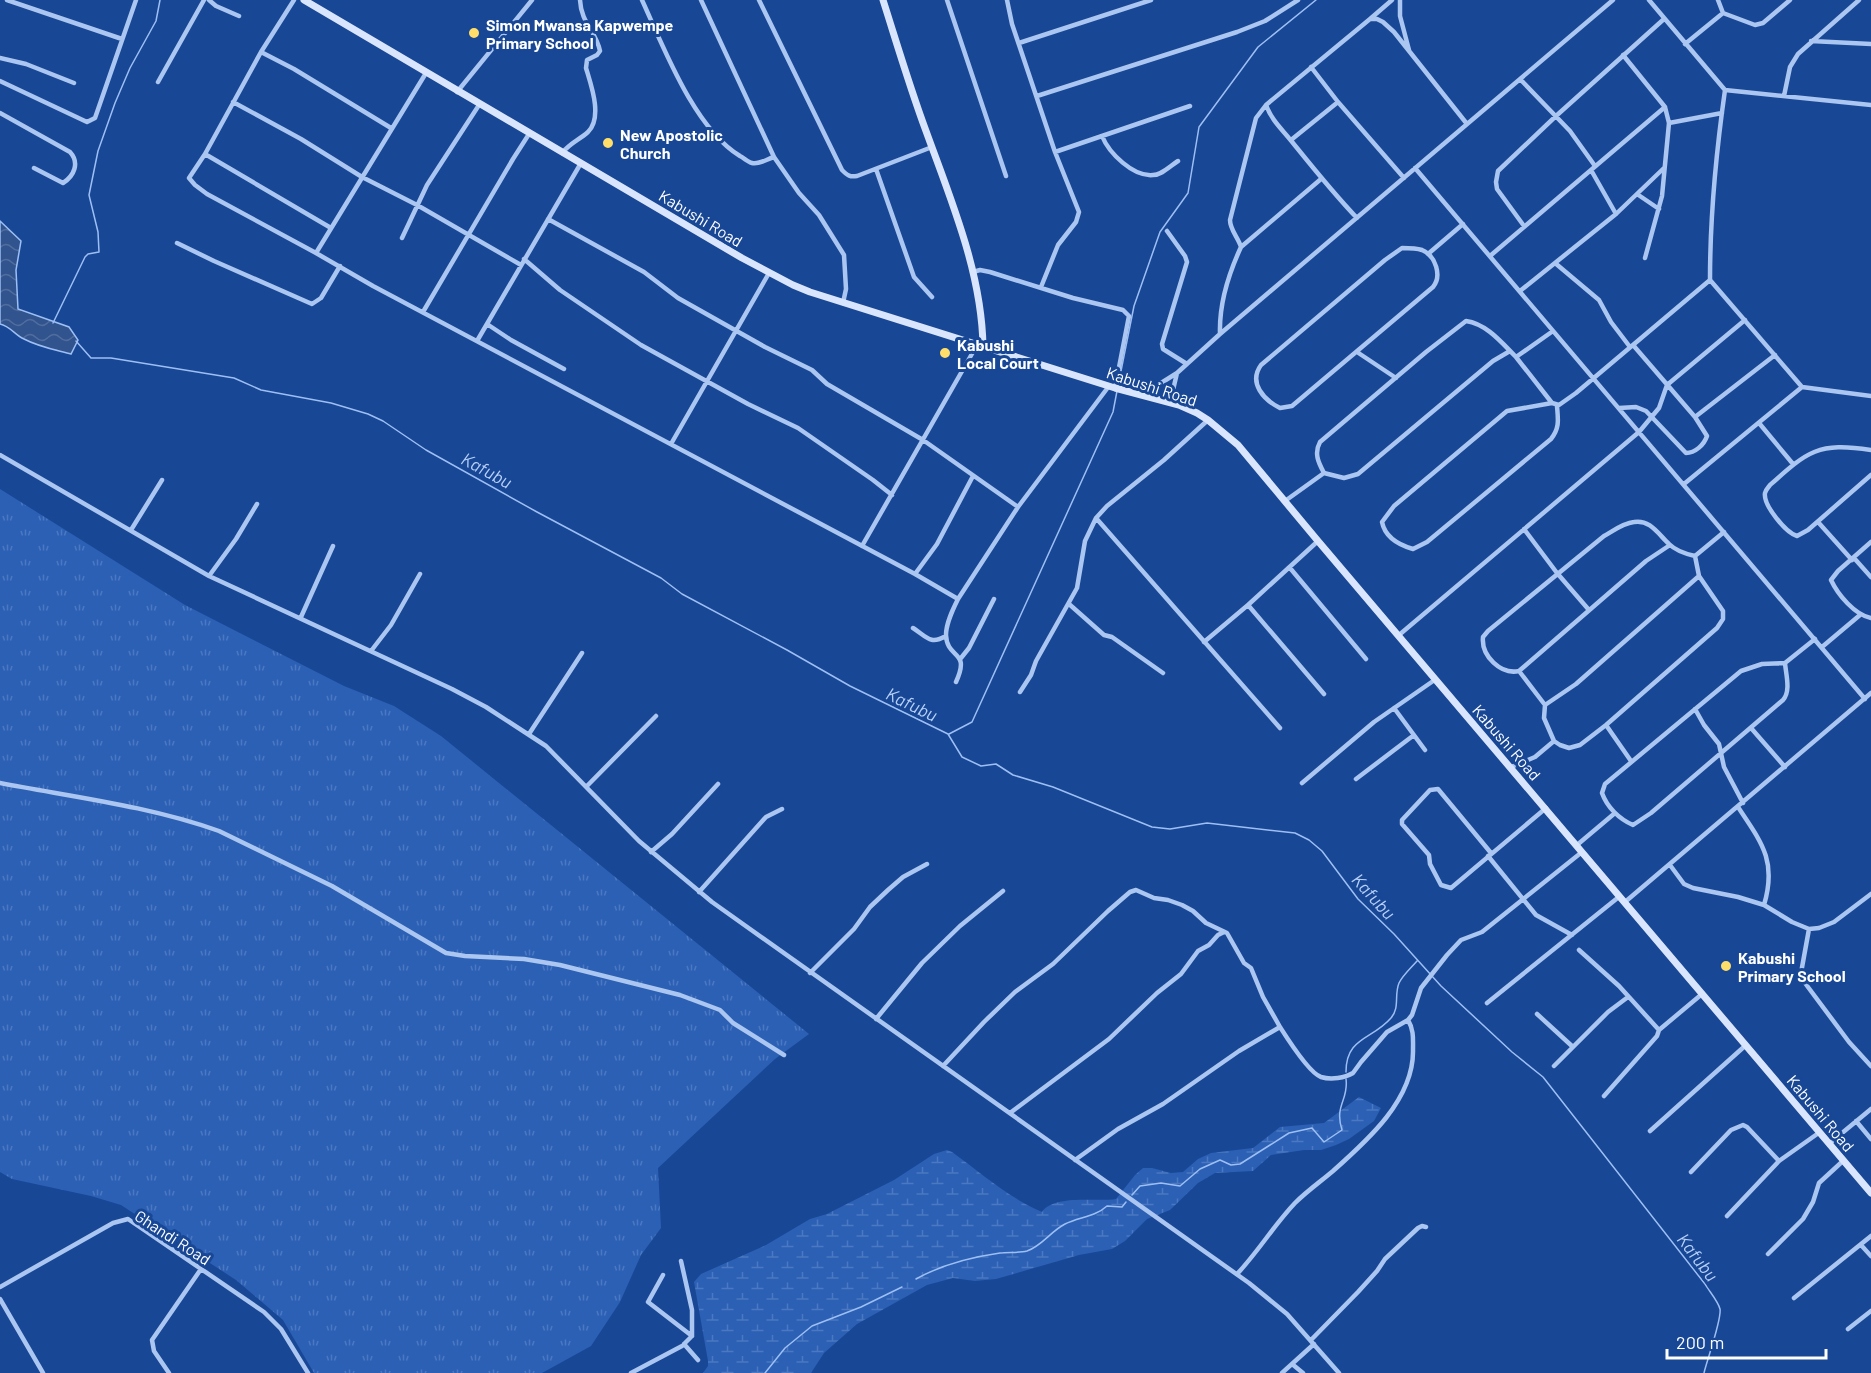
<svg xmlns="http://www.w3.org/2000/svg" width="1871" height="1373" font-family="Barlow,sans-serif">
	<defs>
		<pattern id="grass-tufts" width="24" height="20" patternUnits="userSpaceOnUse" patternTransform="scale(1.5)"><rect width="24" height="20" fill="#2b60b5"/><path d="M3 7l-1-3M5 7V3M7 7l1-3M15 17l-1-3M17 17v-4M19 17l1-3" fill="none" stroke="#4b78c0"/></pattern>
		<pattern id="wetland-marsh" width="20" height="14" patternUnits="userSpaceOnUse" patternTransform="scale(1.5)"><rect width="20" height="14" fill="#2b60b5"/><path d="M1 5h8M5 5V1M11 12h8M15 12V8" fill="none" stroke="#4b78c0"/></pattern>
		<pattern id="water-waves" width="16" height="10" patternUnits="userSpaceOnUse" patternTransform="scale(1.5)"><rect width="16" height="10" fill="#31538e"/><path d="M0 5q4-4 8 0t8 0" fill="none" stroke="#506d9f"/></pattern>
	</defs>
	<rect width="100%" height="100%" fill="#184796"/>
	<path fill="url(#grass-tufts)" d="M0 489 185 605 344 686 394 706 441 736 809 1034 775 1059 658 1168 661 1228 641 1255 620 1302 591 1346 542 1373H314L283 1320 236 1280 121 1205 91 1196 12 1179 0 1172Z"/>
	<path fill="url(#wetland-marsh)" d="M1359 1097 1381 1108 1374 1121 1349 1139 1336 1145 1321 1150H1304L1271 1155 1253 1171 1215 1173 1198 1183 1170 1210 1147 1219 1125 1241 1112 1249 1079 1255 996 1279 975 1281 953 1278 927 1285 857 1324 824 1353 811 1373H703L708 1366V1361L694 1282 701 1274 766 1245 810 1219 827 1214 894 1180 934 1154 947 1150 952 1152C981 1173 1009 1198 1042 1212 1054 1194 1096 1202 1116 1199L1135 1175 1143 1168H1152L1171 1173 1183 1172 1198 1159 1211 1153 1253 1148 1280 1127 1324 1123Z"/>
	<path fill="url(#water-waves)" stroke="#9dbff3" stroke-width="1.5" d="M0 221 21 241 16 270 18 309 69 327 78 340 71 354C56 350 39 347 24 339 15 335 10 326 0 324Z"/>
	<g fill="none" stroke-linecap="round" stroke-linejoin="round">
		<path stroke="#9dbff3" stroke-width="1.5" d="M53 323 85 257 88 254 99 252 98 232 89 195 98 151 115 103 130 68 156 21 160 0
			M76 341 91 358H111L234 378 261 390 331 403 368 414 383 421 426 450 537 512 661 578 682 594 787 650 850 686 948 734 962 757 981 766 996 764 1013 775 1053 787 1152 827 1170 829 1207 823 1295 833 1309 840 1322 851 1358 899 1394 934 1441 986 1512 1052 1543 1077 1705 1284C1709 1291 1718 1301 1720 1309 1722 1319 1707 1360 1704 1373
			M1118 386 1134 306 1160 232 1188 193 1199 127 1258 47 1316 0
			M949 734 972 722 1113 412 1117 391
			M1346 1072C1346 1037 1372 1040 1391 1018 1400 1008 1394 995 1399 983 1403 975 1411 968 1417 961
			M1132 1195 1140 1186 1161 1183 1180 1186 1200 1169 1220 1160 1231 1165 1240 1164 1289 1133 1312 1128 1324 1142 1342 1130C1334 1105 1349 1100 1346 1079
			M916 1279C941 1265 972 1257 1000 1253 1009 1252 1019 1253 1027 1251 1042 1246 1051 1231 1065 1224 1079 1217 1095 1217 1107 1206L1122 1207 1126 1202
			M765 1373 785 1348 812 1326 861 1307 902 1287"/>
		<path stroke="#aac6f1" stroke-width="4.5" d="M7 0 122 39
			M209 0 216 6 239 16
			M294 0 261 52 205 154 189 178 195 185 207 194 316 253
			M642 0C664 48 694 128 740 156 744 158 748 162 752 163 759 165 767 159 774 157L701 0
			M759 0 842 170C848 176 850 177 857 176L932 147
			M947 0 1006 176
			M1007 0 1012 24 1055 152 1079 212 1076 222 1058 245 1041 287
			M1400 0V16L1409 50
			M1649 0 1725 90 1871 105
			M1718 0 1723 13
			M1370 19 1392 0
			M1811 41 1871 44
			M1019 43 1151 0
			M1685 44 1723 13 1755 25 1763 23 1790 0
			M261 52 294 69 391 128
			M0 58 26 64 74 83
			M1311 67 1338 102 1404 178
			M426 73 316 253 373 286 915 574 958 599 1018 507 1109 386
			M1520 79 1570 131 1595 166
			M0 81 87 122 95 118 136 0
			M158 82 204 0
			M1725 90C1716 153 1710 217 1710 280L1802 387 1871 396
			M457 92 532 0
			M1037 96 1237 32 1265 21 1298 0
			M1784 96 1790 67 1798 54 1859 0
			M233 102 301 139 362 177 417 205 521 265
			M1266 105C1272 121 1282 129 1293 143 1314 169 1334 194 1357 218
			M0 113 70 152C80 163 74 176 63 183L34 168
			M1669 123 1722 113
			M1102 136C1109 153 1133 177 1153 175 1162 175 1170 166 1178 161
			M1291 140 1338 102
			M1055 152 1190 106
			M562 153C570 143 579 140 588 132 603 117 591 85 586 68L587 60 597 55 600 51C596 31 581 23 580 0
			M205 154 331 228
			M774 157 799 193 819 215 844 255 846 289 843 303
			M1415 168 1865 699
			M876 169 914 277 932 297
			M1591 170 1616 214
			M1637 194 1659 209
			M548 219 644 272 678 298 765 347 812 370 827 384 923 440 1018 507
			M1524 226 1497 189 1496 182 1498 171 1556 116 1664 19
			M1167 231 1185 256 1187 262 1162 344 1163 349 1187 364
			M402 238 427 185 479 105
			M177 243 214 261 312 304 321 298 340 266
			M1241 247 1321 179
			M1402 248C1409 248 1416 248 1422 250 1436 256 1442 276 1433 287L1292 406 1280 408C1264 400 1248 383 1261 365L1385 260Z
			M1428 254 1463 224
			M1490 256 1665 107 1623 55
			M1645 258 1662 196 1669 123 1665 107
			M524 259 560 290 641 345 748 404 798 428 873 480 892 495
			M1555 263 1599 300 1611 322 1630 347
			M973 272 980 270 990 272 1073 298 1123 310 1129 316 1115 388
			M1520 291 1616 214 1664 168
			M423 312 513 159 529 134
			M487 324 511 340 564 369
			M1220 334C1219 304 1228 275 1241 247 1238 237 1230 230 1230 220L1256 118 1266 105 1370 19H1377L1383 22 1394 32 1467 124
			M477 341 581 163
			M1633 345 1695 417 1775 355
			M1510 351 1493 361 1358 474 1344 478 1324 473C1318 462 1314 453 1320 442L1426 352 1466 321C1487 324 1502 343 1516 357L1552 403 1559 405 1576 393 1710 280
			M1357 352 1396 378
			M1516 357 1553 331
			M1142 395 1177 373 1220 334 1613 0
			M1170 403 1177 373
			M1552 403 1507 411 1394 506 1382 522C1385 537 1399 545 1413 549L1427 542 1551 439C1560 428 1558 419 1557 406
			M1619 408 1636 407 1646 411 1686 453C1695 453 1704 445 1707 436L1695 417
			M1208 420 1164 460 1107 506 1096 518 1280 728
			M1759 423 1793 464
			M671 444 769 273
			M1871 450C1818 442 1808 451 1770 485 1768 488 1766 489 1765 493 1763 505 1786 533 1797 536L1808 530 1871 475
			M0 455 209 576 452 689 486 707 546 746 639 841 712 902 1249 1283 1287 1314 1339 1373
			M1684 484 1802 387
			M1285 501 1324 473
			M1818 522 1852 560
			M1524 529 1557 573 1589 610
			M131 530 162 480
			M1318 541 1248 605 1324 694
			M1871 542 1838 571 1831 580C1838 595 1855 615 1871 618
			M1670 545 1646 561 1519 671C1501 675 1481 656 1483 637L1488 631 1604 536C1613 531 1623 523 1634 522 1650 519 1659 535 1669 544 1676 551 1686 554 1695 556
			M862 546 977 345
			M1854 558 1871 577
			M1290 568 1366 659
			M915 574 937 544 973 476
			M209 576 236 539 257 504
			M1069 604 1104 635 1112 637 1163 673
			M301 617 333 546
			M913 628C927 637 930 645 946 636
			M1399 635 1639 432 1659 408 1667 385 1745 320
			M1204 642 1248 605
			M1822 647 1860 615
			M371 651 391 625 420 574
			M961 658 969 648 994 599
			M1785 663C1786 675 1791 691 1783 700L1651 813 1633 825C1619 819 1607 807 1602 793L1605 784 1741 671 1762 664 1785 663 1815 639
			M1519 671 1545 705 1544 718 1554 741 1560 745 1569 748 1580 745 1606 725 1717 628 1723 619V611L1699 576 1695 556 1724 532
			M956 682C971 649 947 660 946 635 946 623 953 609 958 599
			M1020 692 1031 675 1036 661 1077 588 1085 541 1096 518
			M1545 705 1576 684 1699 576
			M1394 708 1425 750
			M1695 709 1704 725 1719 744 1724 767 1743 803
			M1606 725 1631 761
			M1751 728 1785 767
			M529 734 582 653
			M1511 767 1535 757 1554 741
			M1356 779 1414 735
			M0 783C73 797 149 806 219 831L332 886 446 953 465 956 524 959 560 965 680 995 720 1010 733 1023 784 1055
			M1302 783 1374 722 1436 679
			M586 787 656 716
			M1738 807C1762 843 1777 861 1764 905
			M1577 845 1615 813
			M651 852 672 834 718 784
			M1491 853 1438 789 1430 790 1402 820V824L1429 855 1430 864 1441 885 1451 888 1546 808
			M1488 856 1536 915 1572 935
			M1670 865 1684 884 1693 888 1738 897 1764 905 1792 922 1809 929 1819 928 1834 922 1871 894
			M699 892 766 817 782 809
			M1625 902 1871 693
			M1809 929 1801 973 1802 979 1849 1042 1871 1066
			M1579 950 1619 986 1659 1030
			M810 973 854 929 870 907 888 890 903 877 927 864
			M1487 1003 1620 896
			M1537 1014 1573 1047
			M876 1019 922 963 960 926 1003 891
			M943 1066 984 1022 1015 992 1053 964 1108 911 1130 892 1136 890 1154 898 1168 900 1182 905 1193 911 1206 923 1227 933 1244 963 1251 968 1263 997 1280 1027
			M1554 1066 1608 1012 1628 997
			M1604 1096 1657 1036 1659 1030 1702 994
			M1010 1113 1109 1039 1157 993 1181 974 1198 951 1209 945 1218 935 1224 932
			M1856 1121 1871 1139
			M1650 1131 1746 1045
			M1830 1143 1871 1109
			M1075 1160 1118 1129 1163 1104 1239 1051 1280 1027C1287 1038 1309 1073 1321 1077 1331 1080 1345 1078 1353 1073L1361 1062 1387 1032 1408 1020 1412 1015 1421 988 1447 955 1461 940 1482 932 1582 852
			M1691 1172 1731 1130 1743 1125 1747 1127 1779 1161
			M1727 1216 1779 1161 1820 1132
			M1861 1245 1871 1256
			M1768 1254 1803 1219 1813 1202 1819 1183 1844 1160
			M1237 1274C1258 1252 1274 1225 1295 1203 1307 1191 1320 1182 1333 1171 1368 1140 1414 1099 1413 1050 1413 1039 1414 1030 1408 1020
			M663 1275 648 1302 692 1336
			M0 1287 113 1223 128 1219 264 1312 281 1329 308 1373
			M1794 1298 1871 1236
			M0 1299 43 1373
			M1848 1329 1871 1311
			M1311 1340 1358 1292 1377 1271 1385 1259 1418 1228 1422 1226 1426 1227
			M684 1344 698 1360
			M1292 1364 1303 1373
			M169 1373 154 1351 152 1340 201 1269
			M631 1373 682 1346 692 1336V1310L681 1261
			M1282 1373 1314 1344"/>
		<path stroke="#d9e5fc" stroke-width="7" d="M304 0 742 258 793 285 810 292 1115 388 1179 405 1197 413 1208 420 1238 445 1318 541 1871 1193
			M883 0C897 44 910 88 926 131 951 200 982 273 983 347"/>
	</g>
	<g fill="#ffde6a" stroke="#184796" stroke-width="2">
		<circle cx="474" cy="33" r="6"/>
		<circle cx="608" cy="143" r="6"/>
		<circle cx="945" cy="353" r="6"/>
		<circle cx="1726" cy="966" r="6"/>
	</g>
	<g text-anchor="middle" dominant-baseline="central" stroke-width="6" stroke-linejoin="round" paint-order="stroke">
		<g font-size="16" font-weight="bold" fill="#fff" stroke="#184796" text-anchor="start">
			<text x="486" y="24">Simon Mwansa Kapwempe<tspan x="486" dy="18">Primary School</tspan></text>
			<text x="620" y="134">New Apostolic<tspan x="620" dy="18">Church</tspan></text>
			<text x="957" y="344">Kabushi<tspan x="957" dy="18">Local Court</tspan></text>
			<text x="1738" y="957">Kabushi<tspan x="1738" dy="18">Primary School</tspan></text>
		</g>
		<g font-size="16" fill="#fff" stroke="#184796">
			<text transform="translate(701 218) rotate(31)">Kabushi Road</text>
			<text transform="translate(1152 386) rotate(18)">Kabushi Road</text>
			<text transform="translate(1507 742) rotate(49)">Kabushi Road</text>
			<text transform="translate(1821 1113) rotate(50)">Kabushi Road</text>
			<text transform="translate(173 1237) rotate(33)">Ghandi Road</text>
		</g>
		<g font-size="18" font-style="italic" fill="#b7d0f8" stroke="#184796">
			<text transform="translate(487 470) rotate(29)">Kafubu</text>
			<text transform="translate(912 704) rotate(26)">Kafubu</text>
			<text transform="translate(1374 896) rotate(48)">Kafubu</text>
			<text transform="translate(1698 1257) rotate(53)">Kafubu</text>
		</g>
	</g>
	<path d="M1667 1349v9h159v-9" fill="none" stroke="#ffffff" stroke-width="3"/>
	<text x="1676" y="1349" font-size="18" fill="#ffffff" stroke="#184796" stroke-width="4.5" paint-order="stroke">200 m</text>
</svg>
